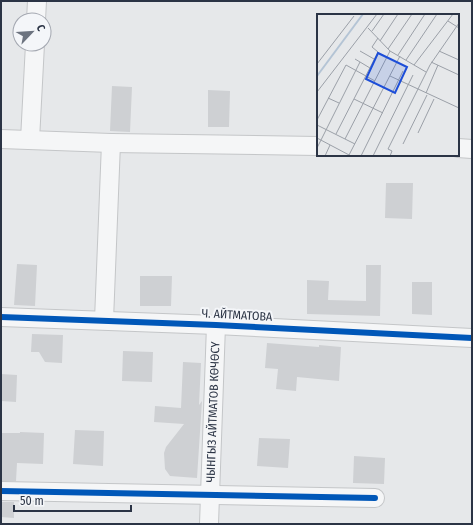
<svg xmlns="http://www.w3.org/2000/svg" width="473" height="525" font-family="'Fira Sans Condensed',sans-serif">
	<rect width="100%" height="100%" fill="#e6e8ea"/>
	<path fill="#ced0d3" d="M112 86 132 87 130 132 110 131Z
		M208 90 230 91 229 127H208Z
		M386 183H413L412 219 385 218Z
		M17 264 37 265 35 306 14 305Z
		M366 265H381L380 316 307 314V280L329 281 328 300 366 301Z
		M140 276H172L171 306H140Z
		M412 282H432V315L412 314Z
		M32 334 63 335 62 363 45 362 39 352H31Z
		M267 343 319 347V345L341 347 339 381 297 377 296 391 276 389 278 369 265 368Z
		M123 351 153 352 152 382 122 381Z
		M183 362 201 363 199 405 202 401 197 478 170 476 165 469 164 453 166 447 184 424 154 422 155 406 181 408Z
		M1 374 17 375 16 402 1 401Z
		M75 430 104 431 103 466 73 464Z
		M20 432 44 433 43 464 17 463 16 481H1V433H20Z
		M259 438 290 439 288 468 257 466Z
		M354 456 385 458 384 484 353 483Z
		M1 502H14V518L1 517Z"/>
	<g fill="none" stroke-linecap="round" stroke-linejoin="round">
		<g stroke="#c4c6c8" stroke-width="20">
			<g id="street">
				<path d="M36 20 37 1"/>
				<path d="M1 139 111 143 318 146"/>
				<path d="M30 140 35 44"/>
				<path d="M458 148 472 149"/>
				<path d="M1 317 216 325 472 338"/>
				<path d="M104 320 111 143"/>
				<path d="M1 491 375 498"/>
				<path id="s1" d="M209 524 216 325"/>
			</g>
		</g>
		<use href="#street" stroke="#f5f6f7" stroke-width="18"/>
		<g stroke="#f4f6f9" stroke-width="8">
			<path id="cycleway" d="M1 317 216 325 472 338
				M1 491 375 498"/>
		</g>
		<use href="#cycleway" stroke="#0057b8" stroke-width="6"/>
	</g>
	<g text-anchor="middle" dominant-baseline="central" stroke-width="4" stroke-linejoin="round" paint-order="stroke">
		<g font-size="12" fill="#2b3445" stroke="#f4f6f9">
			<text transform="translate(237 315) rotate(3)">Ч. АЙТМАТОВА</text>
			<text stroke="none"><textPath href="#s1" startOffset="112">ЧЫНГЫЗ АЙТМАТОВ КӨЧӨСҮ</textPath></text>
		</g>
	</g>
	<g transform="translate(317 14)">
		<rect width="142" height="142" fill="#e6e8ea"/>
		<path fill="none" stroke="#b4c4d5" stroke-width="2" d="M0 62 46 0"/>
		<path fill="none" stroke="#9ba0a8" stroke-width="1" d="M131 7 142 14M51 14 73 37 109 58M55 17 67 0M63 27 81 0M71 35 95 0M43 37 57 45M122 37 142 46M81 41 108 0M38 45 53 54M89 46 120 0M114 48 142 61M0 50 37 2M97 51 136 0M73 62 142 94M0 78 60 0M109 79 121 51M11 84 22 89M37 85 66 99M0 106 29 51 58 67M0 111 38 130M101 119 117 85M19 120 61 38 55 33 61 24M0 124 34 142M28 125 73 37M86 130 110 81M0 134 43 48M32 141 83 42M8 142 13 131M44 142 86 57M56 142 96 61M73 142 75 137 71 135 113 51 142 9"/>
		<path fill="#1d4ed8" fill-opacity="0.15" stroke="#1d4ed8" stroke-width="2" d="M61 39 90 53 78 79 49 65Z"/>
		<rect width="142" height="142" fill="none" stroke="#2b3445" stroke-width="2"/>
	</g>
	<rect width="473" height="525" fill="none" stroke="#2b3445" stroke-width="4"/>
	<g transform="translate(32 32) rotate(65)"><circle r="19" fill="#f4f6f9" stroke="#a4a8b1"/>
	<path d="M0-3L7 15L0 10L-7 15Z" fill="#6c737f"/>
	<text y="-6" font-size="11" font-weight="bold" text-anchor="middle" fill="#2b3445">С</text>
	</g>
	<path d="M14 505v6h117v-6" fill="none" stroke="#2b3445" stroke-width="2"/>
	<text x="20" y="505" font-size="12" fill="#2b3445" stroke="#f4f6f9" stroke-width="3" paint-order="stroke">50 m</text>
</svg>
